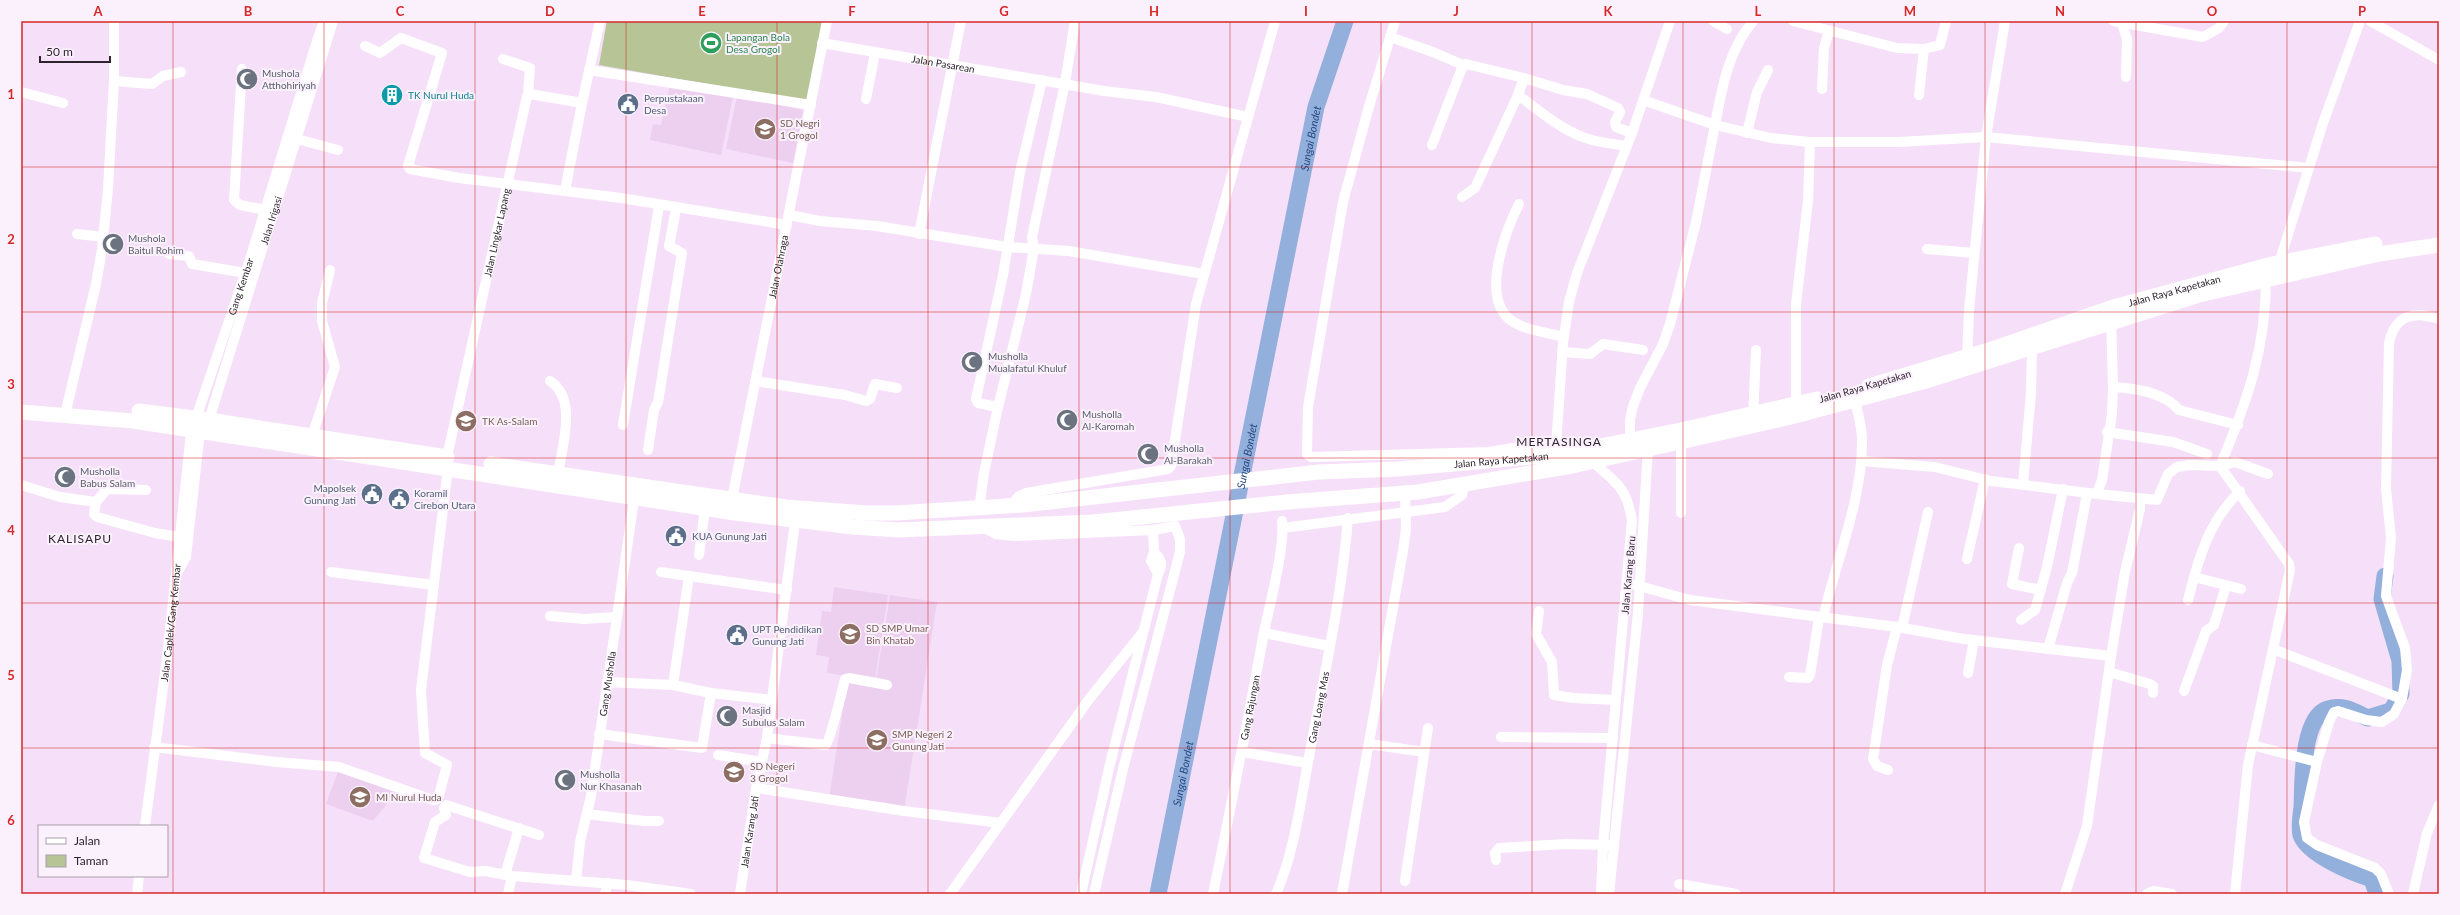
<svg xmlns="http://www.w3.org/2000/svg" width="2460" height="915" font-family="Lato,sans-serif">
	<rect width="100%" height="100%" fill="#f6dff9"/>
	<path fill="#edd0f0" d="M670 84 733 97 721 155 650 140 653 124 661 125Z
		M737 96 803 110 793 163 726 149Z
		M834 587 888 595 875 680 827 673 829 657 816 655 822 611 831 612Z
		M890 595 937 602 904 811 829 799 848 676 876 681Z
		M339 769 398 790 373 821 326 804Z"/>
	<path fill="#b6c496" d="M607 21H824L809 102 599 65Z"/>
	<g fill="none" stroke-linecap="round" stroke-linejoin="round">
		<g stroke="#93afdc" stroke-width="17">
			<path id="s1" d="M1158 894 1316 107 1345 21"/>
			<path d="M2377 894 2372 879C2353 873 2308 855 2301 835 2299 827 2301 815 2302 807 2303 785 2301 717 2328 709 2343 704 2355 712 2368 718L2391 711 2401 694 2400 661 2382 599 2385 576"/>
		</g>
		<g stroke="#fff" stroke-width="10">
			<path d="M1395 21 1368 110 1343 202 1308 407 1307 454 1311 457 1489 452 1556 441"/>
			<path d="M1713 21 1727 29"/>
			<path d="M1793 21 1897 48 1924 49 1919 95"/>
			<path d="M2113 21 2203 37 2219 28 2224 21"/>
			<path d="M2121 21 2127 39 2126 77"/>
			<path d="M2370 21 2439 60"/>
			<path d="M1390 37 1433 52 1463 65"/>
			<path d="M317 41 324 21"/>
			<path id="s2" d="M822 43 1104 91 1156 97 1248 117"/>
			<path d="M365 46 380 53 401 38 442 53 408 166 410 169 459 178 621 198 787 225"/>
			<path d="M1924 49 1940 45 1946 21"/>
			<path d="M503 59 530 68 528 94"/>
			<path d="M242 69 234 200 240 205 266 210"/>
			<path d="M589 70 811 105"/>
			<path d="M114 81 152 84 163 76 181 72"/>
			<path d="M1822 89 1824 48 1829 31"/>
			<path d="M21 92 63 103"/>
			<path d="M1518 95C1541 112 1565 133 1592 140 1603 143 1615 144 1626 146"/>
			<path d="M866 99 875 53"/>
			<path d="M1643 100 1715 125C1722 88 1728 51 1753 21"/>
			<path d="M1747 133 1757 92 1768 70"/>
			<path d="M297 139 338 150"/>
			<path d="M1432 145 1462 68 1466 64 1524 78 1563 90 1587 94 1618 108 1620 112 1615 122 1616 127 1632 133"/>
			<path d="M565 191 582 103"/>
			<path d="M1462 197 1475 188 1518 95 1524 78"/>
			<path d="M1519 204C1506 230 1483 290 1506 316 1519 330 1546 332 1564 337"/>
			<path d="M789 215 820 221 877 226 1007 247 1069 251 1204 274"/>
			<path d="M77 234 103 237"/>
			<path d="M919 234 961 21"/>
			<path d="M1927 249 1974 253"/>
			<path d="M169 254 189 256 192 264 246 273"/>
			<path d="M2279 263 2323 123 2360 21"/>
			<path d="M2111 317 2113 387 2112 414 2102 480 2097 494 2157 500 2168 474 2177 467 2190 465 2220 466 2235 462 2268 474"/>
			<path d="M1562 352 1590 354 1603 344 1643 350"/>
			<path d="M1967 362 1969 310 1986 137 2005 21"/>
			<path d="M550 381C578 399 562 446 558 474"/>
			<path d="M755 381 845 395 866 401 870 399 875 384 897 388"/>
			<path d="M2113 387C2135 388 2165 393 2179 410L2238 425"/>
			<path d="M1796 404V304L1808 201 1810 142"/>
			<path d="M998 407 978 403 976 399 1003 275 1020 172 1042 80"/>
			<path d="M65 415 96 284 102 249 108 189 114 81V21"/>
			<path id="s3" d="M196 418 251 256 317 41 326 44"/>
			<path d="M1753 419 1756 350"/>
			<path id="s4" d="M209 420 333 21"/>
			<path d="M623 425 659 206"/>
			<path d="M2107 432 2173 442 2207 454"/>
			<path d="M312 436 335 367 322 321V303L330 270"/>
			<path d="M1630 441V420L1633 406 1640 388 1663 344 1670 324 1696 222 1715 125 1771 138 1810 142H1899L1986 137 2309 168"/>
			<path d="M1556 447 1563 343 1569 302 1577 273 1632 133 1670 21"/>
			<path d="M648 450 654 410 658 402 682 253 669 246 676 209"/>
			<path d="M1591 456C1596 468 1606 472 1614 481 1626 492 1629 505 1632 520L1603 845 1601 894"/>
			<path id="s5" d="M447 457 527 96 530 94 582 103 600 21"/>
			<path d="M1861 461 1935 467 1991 481 2097 494"/>
			<path d="M2023 484 2031 393 2032 348"/>
			<path d="M21 485 60 497 96 502 94 514 97 517 155 533 179 537"/>
			<path d="M2240 491C2214 517 2204 542 2194 577L2241 589"/>
			<path d="M96 502 107 489 146 490"/>
			<path id="s6" d="M731 504 827 21"/>
			<path d="M1009 507 1019 496 1026 493 1168 469 1171 466 1196 304 1275 21"/>
			<path d="M979 509 984 473 998 407 1026 294 1034 248 1032 237 1065 83 1075 21"/>
			<path d="M1681 513V436"/>
			<path d="M985 528 996 534 1014 536 1153 530 1175 526 1180 539V552L1123 769 1094 894"/>
			<path d="M1283 528 1445 507 1462 495 1464 485"/>
			<path d="M2019 548 2012 584 2041 590"/>
			<path d="M1154 552 1151 561 1158 574"/>
			<path d="M699 555 705 508"/>
			<path d="M1967 559 1985 479"/>
			<path d="M331 572 434 585"/>
			<path d="M661 572 787 590"/>
			<path d="M176 575 186 557 200 431"/>
			<path d="M1628 583 1690 600 1897 627 1964 639 2111 656 2125 572 2140 509V499"/>
			<path d="M2188 600 2194 577"/>
			<path d="M1539 611 1536 634 1552 662 1554 695 1573 698 1616 700"/>
			<path d="M550 616 584 619 616 617"/>
			<path d="M1823 618C1836 560 1863 499 1862 439 1862 426 1857 412 1855 399"/>
			<path d="M2021 620 2035 610 2047 567 2063 489"/>
			<path d="M1902 628 1928 512"/>
			<path d="M1264 633 1329 646"/>
			<path d="M2048 649 2067 583 2072 573 2087 494"/>
			<path d="M2273 649 2402 699"/>
			<path d="M2109 672 2150 684 2153 686V693"/>
			<path d="M1968 673 1974 640"/>
			<path d="M1789 677 1808 678 1810 675 1819 618"/>
			<path d="M607 682 673 685 711 693 772 700"/>
			<path d="M673 685 689 576"/>
			<path d="M2184 691 2206 631 2214 625 2226 586"/>
			<path d="M599 734 702 748 711 693"/>
			<path d="M1501 737 1613 738"/>
			<path d="M767 738 826 745C830 740 843 688 845 679L849 678 887 685"/>
			<path d="M1369 744 1424 752"/>
			<path d="M2252 745 2317 762"/>
			<path d="M154 747 276 762 339 767 433 800 438 799 447 765 425 753 421 690 448 468"/>
			<path d="M1242 752 1307 763"/>
			<path d="M718 755 762 762"/>
			<path d="M1888 770 1877 766 1873 759 1887 665 1897 627"/>
			<path d="M756 788 904 811 1001 823"/>
			<path d="M587 814 644 821H659"/>
			<path id="s7" d="M145 826 167 657 192 424"/>
			<path d="M539 835 446 805 444 808 446 815 435 822 424 858 470 872 485 871 512 876 627 885 691 894"/>
			<path d="M1496 860 1495 853 1499 848 1566 844 1609 845"/>
			<path d="M505 875 519 828"/>
			<path id="s8" d="M576 881 580 842 591 796 635 493"/>
			<path d="M1405 881 1428 728"/>
			<path d="M1679 884 1736 894"/>
			<path d="M137 894 139 876"/>
			<path d="M508 894 512 876"/>
			<path d="M605 894 608 883"/>
			<path id="s9" d="M740 894 756 788 767 738 796 514"/>
			<path d="M950 894 1090 698 1143 632"/>
			<path d="M1081 894 1110 764 1158 574C1163 564 1162 560 1154 552L1153 530"/>
			<path id="s10" d="M1213 894C1231 807 1248 719 1264 632 1270 603 1285 548 1282 521"/>
			<path id="s11" d="M1276 894C1295 852 1302 792 1311 746 1325 671 1342 595 1348 518"/>
			<path d="M1342 894 1403 551 1406 529 1405 494"/>
			<path d="M1609 894 1638 613 1648 448"/>
			<path d="M2065 894 2087 826 2111 656"/>
			<path d="M2147 894 2153 891 2172 894"/>
			<path d="M2235 894 2248 765 2290 570 2289 564 2220 466C2247 402 2266 349 2266 279"/>
			<path d="M2389 894 2381 874 2375 868 2317 845 2307 838 2304 822 2317 762 2329 722 2334 712 2338 711 2366 720 2382 722 2394 714 2402 699 2407 670 2405 648 2386 596 2391 538 2386 489 2389 343C2395 314 2415 311 2439 319"/>
			<path d="M2413 894 2427 833 2439 805"/>
		</g>
		<g stroke="#fff" stroke-width="15">
			<path id="s12" d="M1869 386 1989 350 2110 308 2272 264 2375 244"/>
			<path d="M139 411 209 420 447 457"/>
			<path d="M21 412 133 421 735 513 853 527 898 530 1093 522 1287 502 1418 492 1572 466 1791 417 1926 381 2199 295 2379 254 2439 245"/>
			<path id="s13" d="M491 464 786 507 867 513H896L1023 505 1319 472 1398 469 1555 455 1681 430 1817 399"/>
		</g>
	</g>
	<path fill="none" stroke="#d62828" stroke-width="1" stroke-opacity="0.55" d="M173 21V894M324 21V894M475 21V894M626 21V894M777 21V894M928 21V894M1079 21V894M1230 21V894M1381 21V894M1532 21V894M1683 21V894M1834 21V894M1985 21V894M2136 21V894M2287 21V894M21 167H2439M21 312H2439M21 458H2439M21 603H2439M21 748H2439"/>
	<defs>
		<g id="stadium-disc" transform="scale(1.15)"><circle r="9.5" fill="#2e9e5b" stroke="#fbf1fc"/><path d="M0-5a6.5 5 0 1 0 0 10a6.5 5 0 1 0 0-10ZM-3.5-1.8h7v3.6h-7Z" fill="#fff"/></g>
		<g id="mosque-disc" transform="scale(1.15)"><circle r="9.5" fill="#6b7280" stroke="#fbf1fc"/><path d="M3.5-4.9A6 6 0 1 0 3.5 4.9A5 5 0 1 1 3.5-4.9Z" fill="#fff"/></g>
		<g id="building-disc" transform="scale(1.15)"><circle r="9.5" fill="#0f9aa8" stroke="#fbf1fc"/><path d="M-4-6H4V6H1V3H-1V6H-4ZM-2.5-4.3h1.7v1.8h-1.7ZM.8-4.3h1.7v1.8H.8ZM-2.5-1h1.7V.8h-1.7ZM.8-1h1.7V.8H.8Z" fill="#fff"/></g>
		<g id="civic-disc" transform="scale(1.15)"><circle r="9.5" fill="#5c6f8a" stroke="#fbf1fc"/><path d="M-.6-6.5H3V-4.5H.6V-3L4-1V1h2V6H-6V1h2V-1L-.6-3ZM-1.2 2.5V6h2.4V2.5Z" fill="#fff"/></g>
		<g id="school-disc" transform="scale(1.15)"><circle r="9.5" fill="#8d6e63" stroke="#fbf1fc"/><path d="M0-5L7-2L0 1L-7-2ZM-4 1L0 2.5L4 1V4Q0 6-4 4Z" fill="#fff"/></g>
	</defs>
	<g fill-rule="evenodd">
		<use href="#stadium-disc" x="711" y="43"/>
		<use href="#mosque-disc" x="247" y="79"/>
		<use href="#building-disc" x="392" y="95"/>
		<use href="#civic-disc" x="628" y="104"/>
		<use href="#school-disc" x="765" y="129"/>
		<use href="#mosque-disc" x="113" y="244"/>
		<use href="#mosque-disc" x="972" y="362"/>
		<use href="#mosque-disc" x="1067" y="420"/>
		<use href="#school-disc" x="466" y="421"/>
		<use href="#mosque-disc" x="1148" y="454"/>
		<use href="#mosque-disc" x="65" y="477"/>
		<use href="#civic-disc" x="372" y="494"/>
		<use href="#civic-disc" x="399" y="499"/>
		<use href="#civic-disc" x="676" y="536"/>
		<use href="#school-disc" x="850" y="634"/>
		<use href="#civic-disc" x="737" y="635"/>
		<use href="#mosque-disc" x="727" y="716"/>
		<use href="#school-disc" x="877" y="740"/>
		<use href="#school-disc" x="734" y="772"/>
		<use href="#mosque-disc" x="565" y="780"/>
		<use href="#school-disc" x="360" y="797"/>
	</g>
	<g text-anchor="middle" dominant-baseline="central" stroke-width="4" stroke-linejoin="round" paint-order="stroke">
		<g font-size="10" fill="#27864d" stroke="#fbf1fc" text-anchor="start">
			<text x="726" y="37">Lapangan Bola<tspan x="726" dy="12">Desa Grogol</tspan></text>
		</g>
		<g font-size="10" fill="#2d242e" stroke="#fbf1fc">
			<text stroke="none"><textPath href="#s2" startOffset="123">Jalan Pasarean</textPath></text>
			<text stroke="none"><textPath href="#s4" startOffset="209">Jalan Irigasi</textPath></text>
			<text stroke="none"><textPath href="#s5" startOffset="230">Jalan Lingkar Lapang</textPath></text>
			<text stroke="none"><textPath href="#s6" startOffset="242">Jalan Olahraga</textPath></text>
			<text stroke="none"><textPath href="#s3" startOffset="139">Gang Kembar</textPath></text>
			<text stroke="none"><textPath href="#s12" startOffset="320">Jalan Raya Kapetakan</textPath></text>
			<text transform="translate(1865 386) rotate(-16)">Jalan Raya Kapetakan</text>
			<text stroke="none"><textPath href="#s13" startOffset="1016">Jalan Raya Kapetakan</textPath></text>
			<text transform="translate(1628 575) rotate(-85)">Jalan Karang Baru</text>
			<text stroke="none"><textPath href="#s7" startOffset="205">Jalan Caplek/Gang Kembar</textPath></text>
			<text stroke="none"><textPath href="#s8" startOffset="200">Gang Musholla</textPath></text>
			<text stroke="none"><textPath href="#s11" startOffset="192">Gang Loang Mas</textPath></text>
			<text stroke="none"><textPath href="#s10" startOffset="190">Gang Rajungan</textPath></text>
			<text stroke="none"><textPath href="#s9" startOffset="63">Jalan Karang Jati</textPath></text>
		</g>
		<g font-size="10" fill="#5b616d" stroke="#fbf1fc" text-anchor="start">
			<text x="262" y="73">Mushola<tspan x="262" dy="12">Atthohiriyah</tspan></text>
			<text x="128" y="238">Mushola<tspan x="128" dy="12">Baitul Rohim</tspan></text>
			<text x="988" y="356">Musholla<tspan x="988" dy="12">Mualafatul Khuluf</tspan></text>
			<text x="1082" y="414">Musholla<tspan x="1082" dy="12">Al-Karomah</tspan></text>
			<text x="1164" y="448">Musholla<tspan x="1164" dy="12">Al-Barakah</tspan></text>
			<text x="80" y="471">Musholla<tspan x="80" dy="12">Babus Salam</tspan></text>
			<text x="742" y="710">Masjid<tspan x="742" dy="12">Subulus Salam</tspan></text>
			<text x="580" y="774">Musholla<tspan x="580" dy="12">Nur Khasanah</tspan></text>
		</g>
		<g font-size="10" fill="#0d838f" stroke="#fbf1fc" text-anchor="start">
			<text x="408" y="95">TK Nurul Huda</text>
		</g>
		<g font-size="10" fill="#4e5e75" stroke="#fbf1fc" text-anchor="start">
			<text x="644" y="98">Perpustakaan<tspan x="644" dy="12">Desa</tspan></text>
			<text x="356" y="488" text-anchor="end">Mapolsek<tspan x="356" dy="12">Gunung Jati</tspan></text>
			<text x="414" y="493">Koramil<tspan x="414" dy="12">Cirebon Utara</tspan></text>
			<text x="692" y="536">KUA Gunung Jati</text>
			<text x="752" y="629">UPT Pendidikan<tspan x="752" dy="12">Gunung Jati</tspan></text>
		</g>
		<g font-size="10" fill="#785e54" stroke="#fbf1fc" text-anchor="start">
			<text x="780" y="123">SD Negri<tspan x="780" dy="12">1 Grogol</tspan></text>
			<text x="482" y="421">TK As-Salam</text>
			<text x="866" y="628">SD SMP Umar<tspan x="866" dy="12">Bin Khatab</tspan></text>
			<text x="892" y="734">SMP Negeri 2<tspan x="892" dy="12">Gunung Jati</tspan></text>
			<text x="750" y="766">SD Negeri<tspan x="750" dy="12">3 Grogol</tspan></text>
			<text x="376" y="797">MI Nurul Huda</text>
		</g>
		<g font-size="11" font-style="italic" fill="#264981" stroke="#fbf1fc">
			<text stroke="none"><textPath href="#s1" startOffset="771">Sungai Bondet</textPath></text>
			<text stroke="none"><textPath href="#s1" startOffset="447">Sungai Bondet</textPath></text>
			<text stroke="none"><textPath href="#s1" startOffset="123">Sungai Bondet</textPath></text>
		</g>
		<g font-size="12" letter-spacing="1" fill="#2d242e" stroke="#fbf1fc">
			<text x="1559" y="441">MERTASINGA</text>
			<text x="80" y="538">KALISAPU</text>
		</g>
	</g>
	<rect width="2460" height="915" fill="none" stroke="#fbf1fc" stroke-width="44"/>
	<rect x="38" y="825" width="130" height="52" fill="#fbf1fc" stroke="#a99faa"/>
	<rect x="46" y="838" width="20" height="6" fill="#ffffff" stroke="#a99faa"/>
	<text x="74" y="845" font-size="12" fill="#2d242e">Jalan</text>
	<rect x="46" y="855" width="20" height="12" fill="#b6c496" stroke="#a99faa"/>
	<text x="74" y="865" font-size="12" fill="#2d242e">Taman</text>
	<path d="M40 56v6h70v-6" fill="none" stroke="#2d242e" stroke-width="2"/>
	<text x="46" y="56" font-size="12" fill="#2d242e" stroke="#fbf1fc" stroke-width="3" paint-order="stroke">50 m</text>
	<rect x="22" y="22" width="2416" height="871" fill="none" stroke="#d62828" stroke-width="1.5"/>
	<g font-size="13" text-anchor="middle" font-weight="bold" fill="#d62828">
		<text x="98" y="16">A</text>
		<text x="248" y="16">B</text>
		<text x="400" y="16">C</text>
		<text x="550" y="16">D</text>
		<text x="702" y="16">E</text>
		<text x="852" y="16">F</text>
		<text x="1004" y="16">G</text>
		<text x="1154" y="16">H</text>
		<text x="1306" y="16">I</text>
		<text x="1456" y="16">J</text>
		<text x="1608" y="16">K</text>
		<text x="1758" y="16">L</text>
		<text x="1910" y="16">M</text>
		<text x="2060" y="16">N</text>
		<text x="2212" y="16">O</text>
		<text x="2362" y="16">P</text>
		<text x="11" y="99">1</text>
		<text x="11" y="244">2</text>
		<text x="11" y="389">3</text>
		<text x="11" y="535">4</text>
		<text x="11" y="680">5</text>
		<text x="11" y="825">6</text>
	</g>
</svg>
